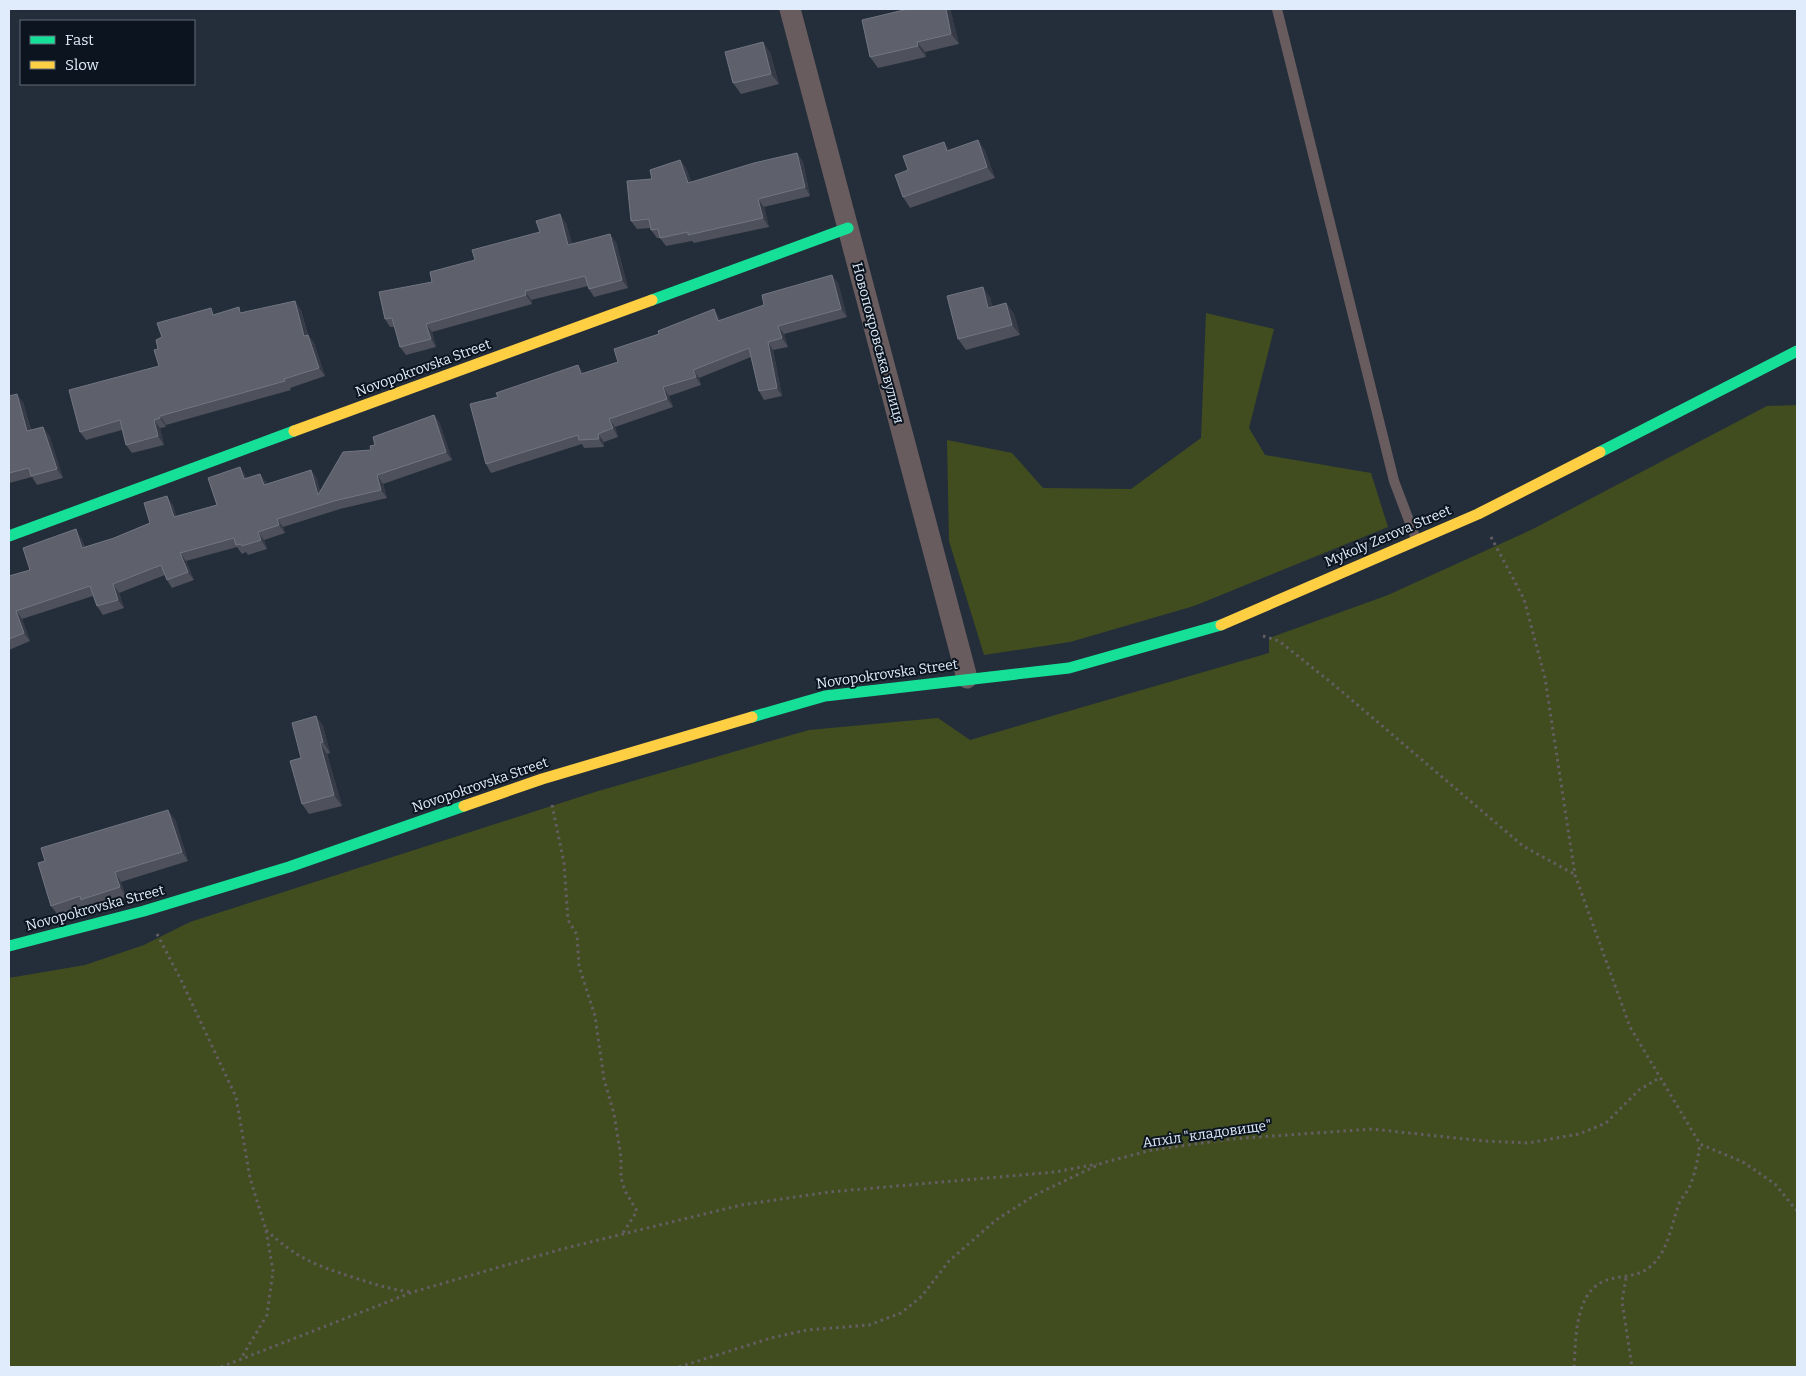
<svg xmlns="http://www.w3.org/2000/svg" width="1806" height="1376" font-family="Bitter,serif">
	<rect width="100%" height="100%" fill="#242e3a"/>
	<path fill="#414d1f" d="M1206 313 1274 329 1249 428 1265 455 1371 473 1388 527 1194 606 1070 642 984 655 949 541 947 440 1012 453 1043 488 1131 489 1201 438Z
		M1797 405V1367H9V978L85 965 144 945 190 922 595 792 809 730 938 718 970 740 1269 653V638L1388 595 1533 529 1767 406Z"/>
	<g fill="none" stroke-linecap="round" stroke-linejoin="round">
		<path stroke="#645e63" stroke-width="3" stroke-dasharray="2.5 4" stroke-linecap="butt" d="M1491 537 1524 599 1545 678 1575 875 1630 1027 1700 1144 1743 1162 1775 1184 1797 1211
			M1263 636 1279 641 1333 684 1523 846 1574 874
			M552 805 564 863 568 920 577 935 579 966 595 1016 604 1079 614 1114 621 1157V1178L625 1191 637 1211 623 1233
			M157 934 181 980 236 1097 250 1178 266 1230 273 1271 267 1315 240 1360
			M266 1230C298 1259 315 1265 355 1278 374 1284 392 1290 412 1292
			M1626 1278 1622 1301 1632 1367
			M221 1367 413 1292 562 1249 741 1205 829 1192 1055 1172 1097 1164
			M679 1367 771 1338 807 1330 869 1325 901 1313 922 1296 949 1261 996 1220 1035 1195 1102 1163 1152 1150 1231 1139 1372 1129 1484 1141 1528 1143 1579 1134 1606 1123 1639 1090 1659 1078
			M1574 1367C1576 1341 1574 1294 1604 1281 1619 1275 1638 1278 1651 1266 1669 1250 1671 1225 1679 1204 1681 1198 1686 1194 1689 1188 1695 1175 1698 1158 1700 1144"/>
		<path stroke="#695c5e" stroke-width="10" d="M1277 9 1394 481 1416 539"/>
		<path stroke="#695c5e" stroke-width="21" d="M790 9 967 678"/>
		<path stroke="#16e098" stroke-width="11" d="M652 300 848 228
			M1600 452 1797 351
			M9 536 294 431
			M752 717 825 696 1069 668 1221 625
			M9 946 144 911 289 867 464 806"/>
		<path stroke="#ffcf43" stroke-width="11" d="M294 431 652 300
			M1221 625 1478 514 1600 452
			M464 806 542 779 752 717"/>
	</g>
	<path fill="#4e505b" d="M908 9H950L959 44 925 52 926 57 878 68 870 57Z
		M770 52 779 84 741 94 733 83Z
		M978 140 985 151 995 178 910 208 903 197 908 170 950 150Z
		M797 153 803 162 810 196 764 207 769 227 694 243 692 241 666 246 660 238H657L651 230V228L637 229 631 221 652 179 680 160 686 168 691 182Z
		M566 223 572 244 616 242 628 288 594 297 589 289 588 286 531 300 532 304 432 332 436 347 406 355 400 347 395 327H390L385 319 432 282 475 260 540 232Z
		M838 283 847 317 784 334 788 347 773 350 782 396 764 400 759 391 751 357 699 378 701 385 669 396 673 407 615 427 618 437 604 442V447L584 448 582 444 491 473 486 464 584 374 618 362 659 334 714 309 720 320Z
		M990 297 992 307 1006 303 1014 314 1020 335 966 350 958 339Z
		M301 310 308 335 314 343 325 376 290 388 291 390 166 425V427L160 428 164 445 132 453 126 445 122 430 86 440 80 432 159 366 158 349 162 337 215 314Z
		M9 396 23 402 31 430 49 435 63 478 37 485 32 477 9 483Z
		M434 415 440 424 452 460 383 484 387 498 340 509 283 527 285 533 264 540 267 549 248 555 246 552 242 554 237 547 186 561 194 580 172 588 167 580 165 575 119 593 124 608 103 615 97 606 93 596 22 619 30 641 9 650V576L30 570 81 538 85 547 114 538 150 523 173 505 176 516 217 505 240 467 246 478 266 482 267 484 311 470 317 479 320 492 371 450 375 445Z
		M316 716 323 726 330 753 327 754 342 806 309 814 302 804Z
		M175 819 188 861 121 882 126 897 93 908 88 909 85 906 58 915 51 906 45 861Z"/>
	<path fill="#373b47" d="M946 9H950L959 44 951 34Z
		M763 42 770 52 779 84 771 74Z
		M917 42 925 52 926 57 918 46Z
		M978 140 985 151 995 178 987 167Z
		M944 142 951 152 947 151Z
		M797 153 803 162 810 196 805 187Z
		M680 160 686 168 694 191 688 183Z
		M758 199 764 207 769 227 763 218Z
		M560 214 566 223 574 253 568 245Z
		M610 234 616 242 628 288 622 280Z
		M832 275 838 283 847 317 841 309Z
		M983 287 990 297 996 318 988 308Z
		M525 291 531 300 532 304 526 295Z
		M295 301 301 310 310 345 304 336Z
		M1006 303 1014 314 1020 335 1012 325Z
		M714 309 719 317 724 329 718 321Z
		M426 324 432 332 436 347 431 339Z
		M778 326 784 334 788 347 782 338Z
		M308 335 314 343 325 376 319 368Z
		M768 342 773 350 782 396 777 388Z
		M578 365 584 373 581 374Z
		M693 370 699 378 701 385 696 377Z
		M663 387 669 396 673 407 667 399Z
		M17 394 23 402 33 440 27 431Z
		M434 415 440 424 452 460 446 452Z
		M160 416 166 425V427L160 418Z
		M609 419 615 427 618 437 613 428Z
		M154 420 160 428 164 445 158 436Z
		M43 427 49 435 63 478 57 469Z
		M598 434 604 442V447L599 439Z
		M240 467 246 476 250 487 244 479Z
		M311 470 317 479 324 504 318 495Z
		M260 474 266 482 270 494 264 485Z
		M377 475 383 484 387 498 381 490Z
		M167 496 173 505 179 526 174 517Z
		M277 519 283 527 285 533 279 525Z
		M76 529 81 538 88 557 82 548Z
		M258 532 264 540 267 549 261 540Z
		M180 553 186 561 194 580 188 572Z
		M113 584 119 593 124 608 118 600Z
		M16 611 22 619 30 641 24 633Z
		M316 716 323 726 330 753 323 742Z
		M320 743 327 754 342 806 334 795Z
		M168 810 175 819 188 861 182 852Z
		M115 872 121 882 126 897 120 887Z"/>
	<path fill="#5e616c" stroke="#727683" d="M908 9H946L951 34 917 42 918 46 870 57 862 20Z
		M763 42 771 74 733 83 725 52Z
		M978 140 987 167 903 197 895 175 908 170 903 156 944 142 947 151Z
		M797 153 805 187 758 199 763 218 688 235V232L660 238 658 229 651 230 649 219 631 221 627 181 652 179 650 170 680 160 688 183 754 163Z
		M560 214 568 245 610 234 622 280 589 289 585 276 525 291 526 295 426 324 431 339 400 347 392 318 385 319 379 292 432 282 430 272 475 260 472 250 540 232 536 221Z
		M832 275 841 309 778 326 782 338 768 342 777 388 759 391 749 348 693 370 696 377 663 387 667 399 609 419 613 428 598 434 599 439 579 440 578 435 486 464 470 404 498 397 496 393 578 365 581 374 618 362 614 349 659 334 658 331 714 309 718 321 764 305 762 295Z
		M983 287 988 308 1006 303 1012 325 958 339 947 296Z
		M295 301 304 336 308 335 319 368 284 379 285 381 160 416V418L154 420 158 436 126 445 120 420 80 432 69 390 159 366 154 350 158 349 156 340 162 337 157 323 211 308 213 315 239 307 240 313Z
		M17 394 27 431 43 427 57 469 31 476 29 468 9 473V396Z
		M434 415 446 452 377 475 381 490 334 501 277 519 279 525 258 532 261 540 242 546 241 544 236 545 234 538 180 553 188 572 167 580 161 565 113 584 118 600 97 606 90 586 16 611 24 633 9 639V576L30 570 23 548 76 529 82 548 114 538 150 523 144 503 167 496 174 517 217 505 208 478 240 467 244 479 260 474 264 485 311 470 318 495 343 452 371 450 370 446 375 445 373 437Z
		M316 716 323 742 320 743 334 795 302 804 290 761 301 758 292 723Z
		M168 810 182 852 115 872 120 887 86 898 81 900 80 896 51 906 38 863 45 861 41 848Z"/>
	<g text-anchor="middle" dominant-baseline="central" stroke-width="4" stroke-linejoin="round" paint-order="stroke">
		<g font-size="14" fill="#e0ecfb" stroke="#0c151f">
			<text transform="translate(878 343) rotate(75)">Новопокровська вулиця</text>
			<text transform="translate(423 368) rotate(-20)">Novopokrovska Street</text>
			<text transform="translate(1388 536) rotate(-23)">Mykoly Zerova Street</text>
			<text transform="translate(887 674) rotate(-8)">Novopokrovska Street</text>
			<text transform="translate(480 785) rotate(-19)">Novopokrovska Street</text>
			<text transform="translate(95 908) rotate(-15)">Novopokrovska Street</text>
			<text transform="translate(1207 1134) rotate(-8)">Апхіл "кладовище"</text>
		</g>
	</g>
	<rect width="1806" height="1376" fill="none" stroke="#e0ecfb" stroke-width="20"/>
	<rect x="20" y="20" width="175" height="65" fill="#0c151f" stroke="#616b77"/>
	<rect x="30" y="36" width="25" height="8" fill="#16e098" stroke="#616b77"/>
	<text x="65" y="45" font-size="15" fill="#e0ecfb">Fast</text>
	<rect x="30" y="61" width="25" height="8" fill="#ffcf43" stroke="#616b77"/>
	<text x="65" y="70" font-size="15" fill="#e0ecfb">Slow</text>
</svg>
